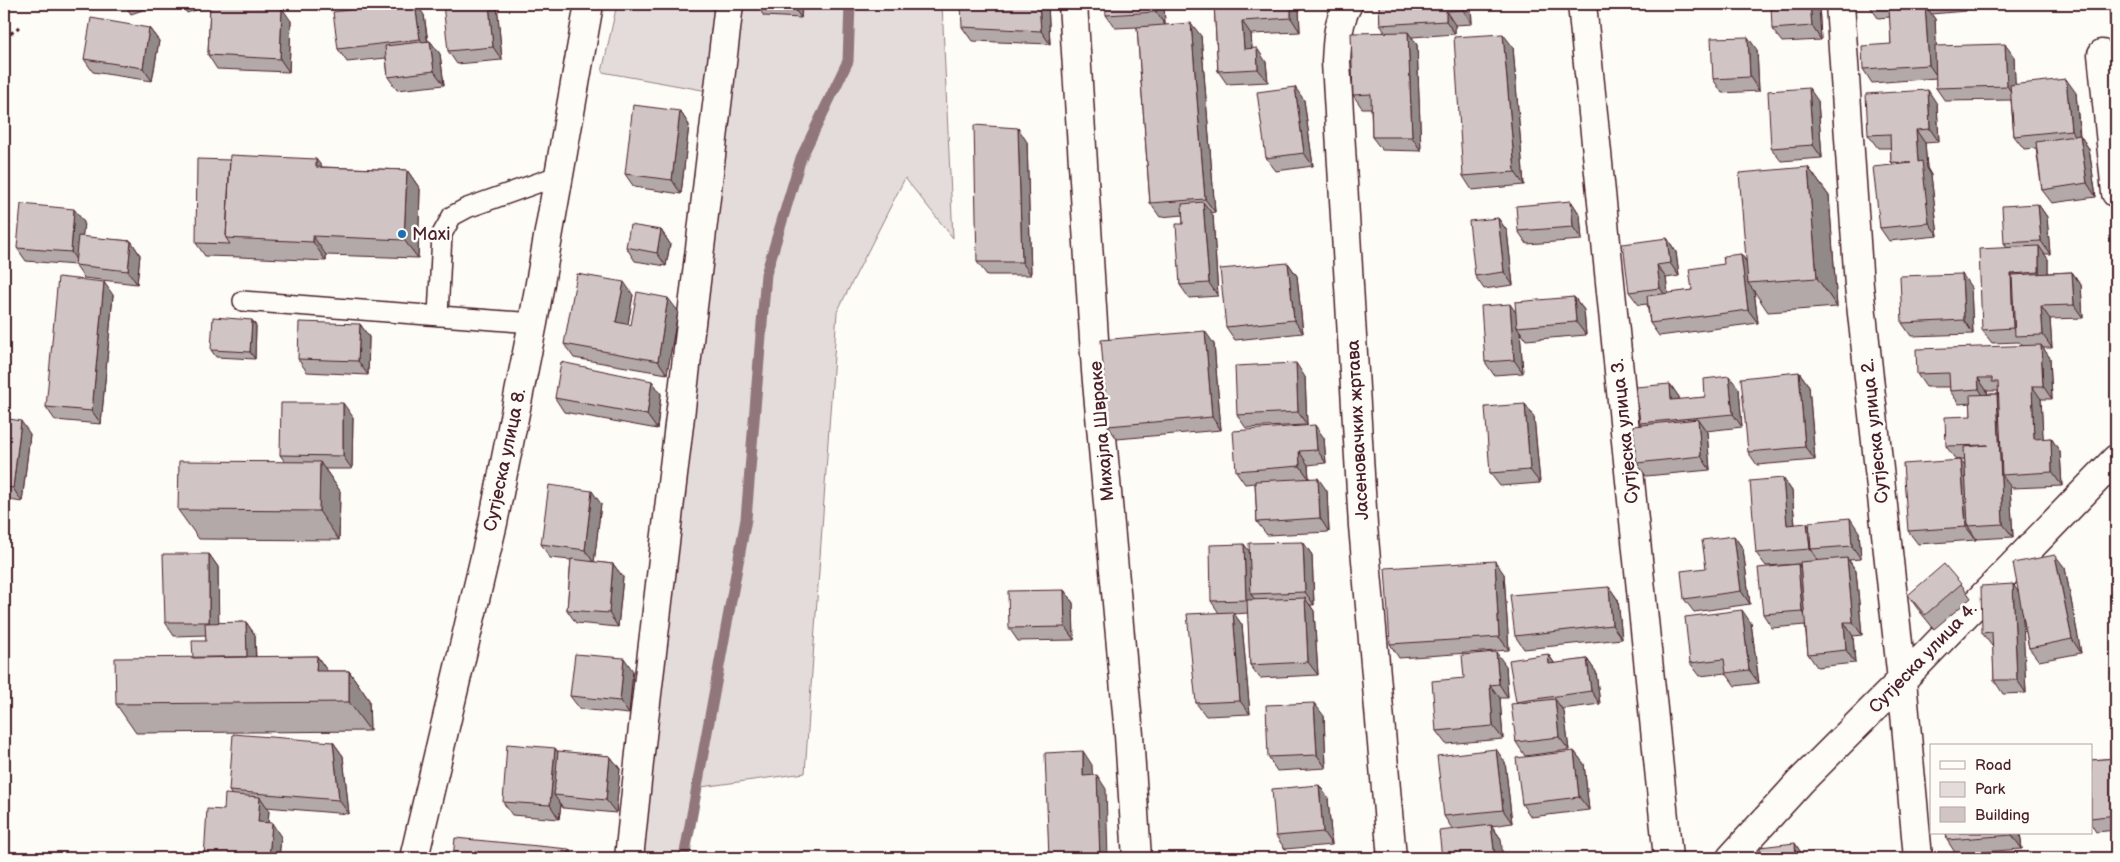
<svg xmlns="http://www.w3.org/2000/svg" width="2120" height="862" font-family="'Balsamiq Sans',sans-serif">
	<rect width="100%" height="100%" fill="#fdfcf7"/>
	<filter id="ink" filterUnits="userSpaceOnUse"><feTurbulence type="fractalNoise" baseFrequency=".02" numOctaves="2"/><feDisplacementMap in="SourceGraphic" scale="10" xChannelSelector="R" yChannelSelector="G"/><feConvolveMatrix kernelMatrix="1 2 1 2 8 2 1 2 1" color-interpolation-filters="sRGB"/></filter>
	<g filter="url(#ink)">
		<path fill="#e3dcda" stroke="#967e82" d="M617 4H942L953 238 905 178 837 312 805 773 701 787 688 858H642L719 93 602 72Z"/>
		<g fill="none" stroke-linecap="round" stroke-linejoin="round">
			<path stroke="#91777b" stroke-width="11" d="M684 858 746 519 766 274 801 158 848 61 850 4"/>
			<g stroke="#4a1f2b" stroke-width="22">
				<path id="service" d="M243 301 533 323
					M438 316 442 234 452 216 467 208 560 175"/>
			</g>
			<g stroke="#4a1f2b" stroke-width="31">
				<path id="minor" d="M1073 4 1096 371 1129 735 1137 858
					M1348 4C1338 21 1337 41 1336 62L1363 526 1392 858
					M1582 4 1668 858
					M1840 4 1859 286 1902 680 1918 858
					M2102 54 2116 193
					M629 858 640 753 729 4
					M1731 858 1801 781 1902 680 2116 459"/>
			</g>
			<g stroke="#4a1f2b" stroke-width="31">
				<path id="tertiary" d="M414 858 493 523 533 323 589 4"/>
			</g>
			<path stroke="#4a1f2b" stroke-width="3" stroke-dasharray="4 4" stroke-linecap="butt" d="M4 39 19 27"/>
			<use href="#service" stroke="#fdfcf7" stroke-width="19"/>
			<use href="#minor" stroke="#fdfcf7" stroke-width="28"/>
			<use href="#tertiary" stroke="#fdfcf7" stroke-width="28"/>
		</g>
		<path fill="#b3a9a9" stroke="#4a1f2b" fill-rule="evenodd" d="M124 4H160L131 14Z
			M180 4H213H211L291 21 289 72 217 69 208 55 210 5 187 13Z
			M336 4H384V5L424 15 428 41H430L440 54 444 85 397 90 388 77 386 58 347 62 338 49 360 8 339 9Z
			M497 4 502 60 457 64 448 51Z
			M756 4H802L801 18 764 16Z
			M1048 4 1050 44 972 41 962 27Z
			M1164 4 1165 25 1201 36 1215 212 1211 213 1213 215 1218 296 1189 298 1180 285 1183 224V215L1160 217 1150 203 1137 27 1115 28 1106 15Z
			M1214 4H1297L1299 8 1300 32 1251 34 1252 49 1266 62 1268 82 1227 84 1218 71Z
			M1379 4H1471L1472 24 1455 25V34L1412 37 1417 45 1421 151 1382 150 1372 137 1371 108H1362L1353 95 1385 32 1380 25Z
			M1819 4 1821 40 1782 42 1772 29Z
			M1869 4H1965L1966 11 1931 14 1935 19 1936 46 2014 57 2015 85 2076 93 2080 135 2089 149 2096 197 2052 203 2042 190 2036 148 2024 149 2014 136 2011 100 1945 101 1936 88V78L1872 83 1863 69 1891 44 1890 17 1878 18 1869 5Z
			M2116 4V34L2110 25Z
			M149 28 159 41 152 81 93 72 84 59Z
			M1513 47 1524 185 1472 190 1463 176Z
			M1757 50 1759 91 1722 93 1713 79Z
			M1304 100 1313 166 1276 171 1266 158Z
			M1818 101 1822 158 1781 161 1771 148Z
			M1937 104 1939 142 1925 143 1927 168 1931 175 1938 236 1889 241 1880 228 1893 164 1891 162V148H1878L1868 135Z
			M680 111 689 125 681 194 634 187 625 174Z
			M1027 142 1031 275H987L977 262Z
			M322 167 407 170 420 189 418 258 326 255V261L240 257 205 256 196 243Z
			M1808 167 1829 196 1837 307 1768 312 1754 291 1758 323 1659 336 1650 323 1647 304 1639 305 1629 292 1667 238 1676 252 1679 276 1666 278 1668 294 1692 290 1724 264 1741 254 1746 261Z
			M1571 201 1580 215 1582 240 1527 244 1518 231Z
			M2038 204 2047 217 2050 254H2044L2048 259V273L2072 272 2081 285 2083 318 2050 319 2052 348H2043L2050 358 2052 399H2041L2043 439 2051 438 2060 452 2062 486 2012 488 2010 486 2013 537 1977 539 1975 537 1976 540 1918 544 1908 531 1965 464 1964 459 1956 460 1946 446 1971 416V403L1959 404 1950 391V387H1926L1917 374 2022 345 2019 342 1992 343 1982 330 2007 248 2004 243ZM1987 391H1998V395L1997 394H1988Z
			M1498 218 1507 231 1513 285 1484 289 1475 276Z
			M84 222 82 237 131 241 140 255 137 284 84 278 75 265 26 261 17 248Z
			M661 230 670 244 666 266 635 261 626 247Z
			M1288 263 1297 276 1303 333 1235 340 1226 327Z
			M1971 287 1973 334 1911 336 1902 323Z
			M113 295 101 424 55 420 46 407Z
			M633 295 628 324 631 325 678 311 667 374 574 358 564 344Z
			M1574 297 1584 310 1586 335 1526 340 1520 331 1523 373 1494 375 1485 362 1516 312Z
			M252 320 256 326 255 359 216 357 211 350Z
			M360 324 369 337 368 375 307 372 298 359Z
			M1214 344 1221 430 1117 439 1108 426Z
			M1799 372 1809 386 1815 460 1757 465 1748 452Z
			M1305 377 1307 425 1324 438 1326 463 1308 465 1309 478 1327 491 1329 532 1267 535 1257 522 1255 483 1245 484 1236 471 1305 425 1246 428 1237 415Z
			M652 381 661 394 657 429 564 412 555 398Z
			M1670 384 1679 397V400L1705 397 1739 389 1742 427 1706 431 1707 432 1710 470 1646 476 1637 463 1641 425 1640 423Z
			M1525 404 1534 417 1540 483 1500 486 1490 473Z
			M353 417 352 469H325L340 491 339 540 199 539 178 510 285 462 280 455Z
			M4 418 30 434 22 502 4 499Z
			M1783 478 1792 491 1795 525 1859 532 1861 559 1849 560 1856 571 1862 635 1853 636 1855 663 1817 667 1808 654 1805 625 1772 628 1763 614 1800 567V564L1766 566 1756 553Z
			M601 504 594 562 613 564 623 577 618 627 576 623 567 610 571 560 550 558 541 544Z
			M1734 536 1743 549 1750 604 1694 612 1684 599 1706 568Z
			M1303 542 1312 555 1314 605H1310L1314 611 1318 675 1260 678 1250 665 1248 613 1234 614 1242 625 1250 714 1206 716 1196 703 1219 613 1211 601 1249 551Z
			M209 554 218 567V623L246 622 255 635 256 657 317 656 327 671H349L369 700 370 731 136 733 116 704 193 658 206 641V635L174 636 165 622Z
			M2065 568 2081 653 2039 661 2029 648 2022 612 2026 693 2003 694 1994 680 1993 646H1992L1982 633 2019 593Z
			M1504 574 1509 650 1399 658 1390 644Z
			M1961 584 1971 598 1934 629 1917 608 1908 595Z
			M1609 587 1618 600 1622 639 1524 649 1515 636Z
			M1064 590 1073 603 1074 640 1018 641 1009 628Z
			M1751 623 1759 683 1735 686 1726 673 1700 676 1690 663Z
			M1548 654 1555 664 1587 659 1596 672 1600 704 1562 709 1564 712 1569 750 1525 756 1516 742 1517 703 1516 702Z
			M1506 666 1508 698H1500L1503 739 1446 744 1436 731 1464 678Z
			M633 671 629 714 580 709 570 696Z
			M1324 716 1326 768 1277 771 1268 757Z
			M333 742 343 756 349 814 266 807 269 810 268 823 281 837 279 858H204L224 810 232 795 229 791Z
			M555 748 558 752 610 756 620 769 616 813 563 808 561 805 559 819 512 815 503 802Z
			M1574 751 1584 764 1589 810 1531 817 1522 804Z
			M2116 758V830L2096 832 2091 824V760Z
			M1505 762 1512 823 1492 826 1501 839 1453 830 1444 816Z
			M1319 785 1328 798 1332 845 1285 849 1276 836Z
			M1946 833H2020L2022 849 1956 854 1947 840Z"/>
		<path fill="#928a89" stroke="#4a1f2b" d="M415 4H417L424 15 429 53 420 39Z
			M489 4H497L502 60 493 47Z
			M792 4H802L801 18 792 5Z
			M1039 4H1048L1050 44 1041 31Z
			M1155 4H1164L1165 25 1156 12Z
			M1291 4H1297L1299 8 1300 32 1291 18Z
			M1462 4H1471L1472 24 1463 10Z
			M1810 4H1819L1821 40 1812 26Z
			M1961 4H1965L1966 11Z
			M1925 5 1935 19 1938 78 1929 65Z
			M282 8 291 21 289 72 280 59Z
			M1446 11 1455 25V34L1446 21Z
			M1242 21 1251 34 1253 63 1244 49Z
			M1191 23 1201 36 1215 212 1205 199Z
			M149 28 159 41 152 81 143 68Z
			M1408 32 1417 45 1421 151 1412 137Z
			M1503 34 1513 47 1524 185 1515 172Z
			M1748 37 1757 50 1759 91 1750 77Z
			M430 41 440 54 444 85 434 71Z
			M2005 44 2014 57 2016 99 2007 86Z
			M1257 48 1266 62 1268 82 1258 69Z
			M2066 79 2076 93 2080 143 2071 130Z
			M1295 87 1304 100 1313 166 1304 153Z
			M1809 88 1818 101 1822 158 1813 145Z
			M1928 90 1937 104 1939 142 1930 129Z
			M680 111 689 125 681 194 672 180Z
			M1018 128 1027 142 1031 275 1022 262Z
			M1916 130 1925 143 1927 168 1931 175 1938 236 1929 223 1918 162Z
			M2080 135 2089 149 2096 197 2087 183Z
			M316 159 330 177 316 167Z
			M1808 167 1829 196 1837 307 1817 278Z
			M407 170 420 189 418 258 404 240Z
			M1571 201 1580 215 1582 240 1573 227Z
			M1203 202 1213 215 1218 296 1209 283Z
			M2038 204 2047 217 2050 254 2041 241Z
			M74 209 84 222 80 266 71 252Z
			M1498 218 1507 231 1513 285 1504 272Z
			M661 230 670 244 666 266 657 253Z
			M313 236 326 255V261L313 242Z
			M1667 238 1676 252 1679 276 1670 263Z
			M131 241 140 255 137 284 128 271Z
			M2039 246 2048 259V285L2039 272Z
			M1741 254 1750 267 1748 283 1754 291 1758 323 1748 310Z
			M1288 263 1297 276 1303 333 1294 320Z
			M1657 265 1666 278 1669 301 1660 288Z
			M2072 272 2081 285 2083 318 2074 305Z
			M1962 274 1971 287 1973 334 1964 320Z
			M2011 274 2020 287 2019 336 2013 328Z
			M104 282 113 295 101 424 92 411Z
			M624 282 633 295 626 335 616 322Z
			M1574 297 1584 310 1586 335 1576 322Z
			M668 298 678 311 667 374 658 361Z
			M1510 304 1519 317 1517 327 1520 331 1523 373 1514 360Z
			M2041 306 2050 319 2052 348 2043 335Z
			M252 320 256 326 255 359 250 352Z
			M360 324 369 337 368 375 358 361Z
			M1205 331 1214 344 1221 430 1212 417Z
			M2041 345 2050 358 2052 399 2043 386Z
			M1296 363 1305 377 1307 425 1298 412Z
			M1799 372 1809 386 1815 460 1805 447Z
			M1729 376 1739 389 1742 427 1733 414Z
			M1978 378 1987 391 1988 403 1979 389Z
			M652 381 661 394 657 429 647 415Z
			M1670 384 1679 397 1680 414 1671 400Z
			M2032 386 2041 399 2044 452 2034 439Z
			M1997 394 2007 407 2002 475 2010 486 2013 537 2003 524Z
			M343 403 353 417 352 469 343 456Z
			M1525 404 1534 417 1540 483 1530 470Z
			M1698 419 1707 432 1710 470 1701 456Z
			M21 421 30 434 22 502 13 488Z
			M1315 425 1324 438 1326 463 1317 450Z
			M2051 438 2060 452 2062 486 2052 472Z
			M1299 451 1308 465 1309 479 1300 466Z
			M1961 460 1971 473 1968 526 1975 537 1976 540 1966 527Z
			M320 462 340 491 339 540 319 511Z
			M1318 478 1327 491 1329 532 1320 518Z
			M1783 478 1792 491 1796 539 1787 525Z
			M592 491 601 504 594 563 585 550Z
			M1850 518 1859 532 1861 559 1852 546Z
			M1807 523 1816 537 1811 549 1819 562 1810 549Z
			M1734 536 1743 549 1750 604 1741 591Z
			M1303 542 1312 555 1314 605 1305 592Z
			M1244 544 1254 558 1251 594 1255 600 1256 613 1246 600Z
			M209 554 218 567 219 635 209 622Z
			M2055 555 2065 568 2081 653 2072 639Z
			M1847 558 1856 571 1862 635 1853 622Z
			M1495 561 1504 574 1509 650 1499 637Z
			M613 564 623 577 618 627 609 613Z
			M1798 564 1807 578 1811 624 1802 611Z
			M2013 584 2022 597 2026 693 2017 680Z
			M1609 587 1618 600 1622 639 1612 625Z
			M1064 590 1073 603 1074 640 1065 627Z
			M1305 598 1314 611 1318 675 1308 662Z
			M1742 610 1751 623 1759 683 1749 670Z
			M1233 612 1242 625 1250 714 1240 701Z
			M246 622 255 635 256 676 247 663Z
			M1844 622 1853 636 1855 663 1846 650Z
			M1496 652 1506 666 1508 698 1499 684Z
			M1548 654 1557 667 1549 664Z
			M317 656 337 685 316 671Z
			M624 658 633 671 629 714 620 701Z
			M1587 659 1596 672 1600 704 1591 691Z
			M349 671 369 700 370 731 349 702Z
			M1490 685 1500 698 1503 739 1493 726Z
			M1555 699 1564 712 1569 750 1559 737Z
			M1314 703 1324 716 1326 768 1317 755Z
			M333 742 343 756 349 814 339 800Z
			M555 748 564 761 554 795 561 805 559 819 550 805Z
			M1496 749 1505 762 1512 823 1503 810Z
			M1083 751 1092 765 1093 789 1083 776Z
			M1574 751 1584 764 1589 810 1579 797Z
			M610 756 620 769 616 813 606 800Z
			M1097 775 1106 789 1108 858H1100Z
			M1319 785 1328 798 1332 845 1323 832Z
			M260 797 269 810 267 836 258 822Z
			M272 823 281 837 279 858H269Z
			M1491 825 1501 839 1503 858H1495Z
			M2012 833H2020L2022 849 2012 835Z
			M1795 843 1804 857V858H1796Z
			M569 849 576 858H568Z"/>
		<path fill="#d0c5c4" stroke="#4a1f2b" d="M210 4 282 8 280 59 208 55Z
			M395 4H415L420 39 338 49 333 12Z
			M443 4H489L493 47 448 51Z
			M771 4H792V5Z
			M961 4H1039L1041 31 962 27Z
			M1105 4H1155L1156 12 1106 15Z
			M1214 4H1291V18L1242 21 1244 49 1257 48 1258 69 1218 71Z
			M1379 4H1462L1463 10 1446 11V21L1380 25Z
			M1771 4H1810L1812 26 1772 29Z
			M1869 4H1886L1869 5Z
			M2109 4H2116V25H2110Z
			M1925 5 1929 65 1863 69 1862 46 1891 44 1889 8Z
			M91 18 149 28 143 68 84 59Z
			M1191 23 1205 199 1150 203 1137 27Z
			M1408 32 1412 137H1372L1371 94 1353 95 1351 33Z
			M1503 34 1515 172 1463 176 1454 37Z
			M1748 37 1750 77 1713 79 1711 38Z
			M430 41 434 71 388 77 385 46Z
			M2005 44 2007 86 1936 88 1935 46Z
			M2066 79 2071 130 2014 136 2010 85Z
			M1295 87 1304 153 1266 158 1257 92Z
			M1809 88 1813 145 1771 148 1768 91Z
			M1928 90 1930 129 1916 130 1918 162 1922 161 1929 223 1880 228 1873 167 1911 163 1891 162 1890 134 1868 135 1866 94Z
			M633 105 680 111 672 180 625 174Z
			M974 125 1018 128 1022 262H977Z
			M2080 135 2087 183 2042 190 2036 142Z
			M230 155 316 159V167L407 170 404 240 313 236V242L226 238Z
			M197 159 230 160 226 238 230 244 196 243Z
			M1808 167 1817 278 1748 283 1739 173Z
			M1571 201 1573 227 1518 231 1516 206Z
			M1203 202 1209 283 1180 285 1176 224H1183L1182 204Z
			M21 204 74 209 71 252 17 248Z
			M2038 204 2041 241 2004 243 2002 206Z
			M1498 218 1504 272 1475 276 1469 221Z
			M630 225 661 230 657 253 626 247Z
			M78 236 131 241 128 271 75 265Z
			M1667 238 1670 263 1657 265 1660 288 1629 292 1623 244Z
			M2039 246V272L2011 274 2013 328 1982 330 1979 249Z
			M1741 254 1748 310 1650 323 1647 296 1692 290 1689 269 1724 264 1723 256Z
			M1288 263 1294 320 1226 327 1220 269Z
			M2072 272 2074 305 2041 306 2043 335 2015 336 2012 275Z
			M577 274 624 282 616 322 631 325 637 292 668 298 658 361 564 344Z
			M1962 274 1964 320 1902 323 1900 276Z
			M58 277 104 282 92 411 46 407Z
			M1574 297 1576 322 1517 327 1515 302Z
			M1510 304 1514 360 1485 362 1481 306Z
			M213 317 252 320 250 352 211 350Z
			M299 322 360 324 358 361 298 359Z
			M1205 331 1212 417 1108 426 1101 340Z
			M2041 345 2043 386H2032L2034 439 2051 438 2052 472 2002 475 1998 382H1992V378H1978L1979 389 1950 391 1949 373 1917 374 1916 349Z
			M561 362 652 381 647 415 555 398Z
			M1296 363 1298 412 1237 415 1235 366Z
			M1799 372 1805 447 1748 452 1741 378Z
			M1729 376 1733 414 1640 423 1636 387 1670 384 1671 400 1705 397 1704 379Z
			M1997 394 2003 524 1968 526 1964 447 1988 445 1946 446 1945 417 1971 416 1970 395Z
			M281 403H343V456L280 455Z
			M1525 404 1530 470 1490 473 1485 407Z
			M4 418 21 421 13 488 4 487Z
			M1698 419 1701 456 1637 463 1633 426Z
			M1315 425 1317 450 1299 451 1300 466 1236 471 1233 431Z
			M1961 460 1966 527 1908 531 1903 464Z
			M179 461 320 462 319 511 178 510Z
			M1318 478 1320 518 1257 522 1255 481Z
			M1783 478 1787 525 1807 523 1810 549 1756 553 1750 481Z
			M549 485 592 491 585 550 541 544Z
			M1850 518 1852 546 1811 549 1809 522Z
			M1734 536 1741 591 1684 599 1681 571 1706 568 1702 540Z
			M1303 542 1305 592 1251 594 1249 543Z
			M1244 544 1246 600 1211 601 1210 545Z
			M163 554H209V622H165Z
			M2055 555 2072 639 2029 648 2013 563Z
			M1847 558 1853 622H1844L1846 650 1808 654 1800 562Z
			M571 559 613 564 609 613 567 610Z
			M1495 561 1499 637 1390 644 1385 568Z
			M1798 564 1802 611 1763 614 1758 568Z
			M1944 564 1961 584 1925 615 1908 595Z
			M2013 584 2017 680H1994L1992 632 1982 633 1981 586Z
			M1609 587 1612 625 1515 636 1510 595Z
			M1064 590 1065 627 1009 628 1008 591Z
			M1305 598 1308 662 1250 665 1247 600Z
			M1742 610 1749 670 1726 673 1724 659 1690 663 1685 617Z
			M1233 612 1240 701 1196 703 1187 614Z
			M246 622 247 657 193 658 192 641H206L205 623Z
			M1496 652 1499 684 1490 685 1493 726 1436 731 1432 681 1464 678 1462 655Z
			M575 654 624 658 620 701 570 696Z
			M1548 654 1549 664 1587 659 1591 691 1516 702 1509 660Z
			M317 656 316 671H349V702L116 704 115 658Z
			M1555 699 1559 737 1516 742 1511 704Z
			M1314 703 1317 755 1268 757 1266 705Z
			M233 734 333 742 339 800 229 791Z
			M507 744 555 748 550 805 503 802Z
			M1496 749 1503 810 1444 816 1437 756Z
			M558 751 610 756 606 800 554 795Z
			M1083 751V776L1097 775 1100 858H1049L1045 753Z
			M1574 751 1579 797 1522 804 1516 758Z
			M2116 758V815L2091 818V760Z
			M1319 785 1323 832 1276 836 1272 789Z
			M225 794 260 797 258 822 272 823 269 858H204L207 809 224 810Z
			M1491 825 1495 858H1442L1439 831Z
			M1946 833H2012V835L1947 840Z
			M455 838 569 849 568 858H453Z
			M1795 843 1796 858H1761L1760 847Z
			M2089 854V858H2039Z"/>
	</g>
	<circle fill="#1f6fb2" stroke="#fdfcf7" stroke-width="2" cx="402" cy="234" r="5"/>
	<g text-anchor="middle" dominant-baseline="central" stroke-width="5" stroke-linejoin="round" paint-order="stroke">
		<g font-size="18" fill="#4a1f2b" stroke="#fdfcf7" text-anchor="start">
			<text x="412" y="234">Maxi</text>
		</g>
		<g font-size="18" fill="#4a1f2b" stroke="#fdfcf7">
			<text transform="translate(1358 430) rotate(-93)">Јасеновачких жртава</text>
			<text transform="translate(1102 431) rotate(-95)">Михајла Швраке</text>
			<text transform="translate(1625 431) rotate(-96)">Сутјеска улица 3.</text>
			<text transform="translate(1875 431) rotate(-96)">Сутјеска улица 2.</text>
			<text transform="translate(505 460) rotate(-78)">Сутјеска улица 8.</text>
			<text transform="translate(1923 658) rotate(-46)">Сутјеска улица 4.</text>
		</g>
	</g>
	<rect width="2120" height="862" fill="none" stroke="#fdfcf7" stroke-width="20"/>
	<rect x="10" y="10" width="2100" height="842" fill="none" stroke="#4a1f2b" stroke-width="2" filter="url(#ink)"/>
	<rect x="1930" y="744" width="162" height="90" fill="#fdfcf7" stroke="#b5a4a5"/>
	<rect x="1940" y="761" width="25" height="8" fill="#fdfcf7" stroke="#b5a4a5"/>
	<text x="1975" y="770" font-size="15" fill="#4a1f2b">Road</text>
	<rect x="1940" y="782" width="25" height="15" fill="#e3dcda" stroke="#b5a4a5"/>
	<text x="1975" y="794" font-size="15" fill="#4a1f2b">Park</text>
	<rect x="1940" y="807" width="25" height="15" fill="#d0c5c4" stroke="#b5a4a5"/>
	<text x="1975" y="820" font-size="15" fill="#4a1f2b">Building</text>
</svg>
